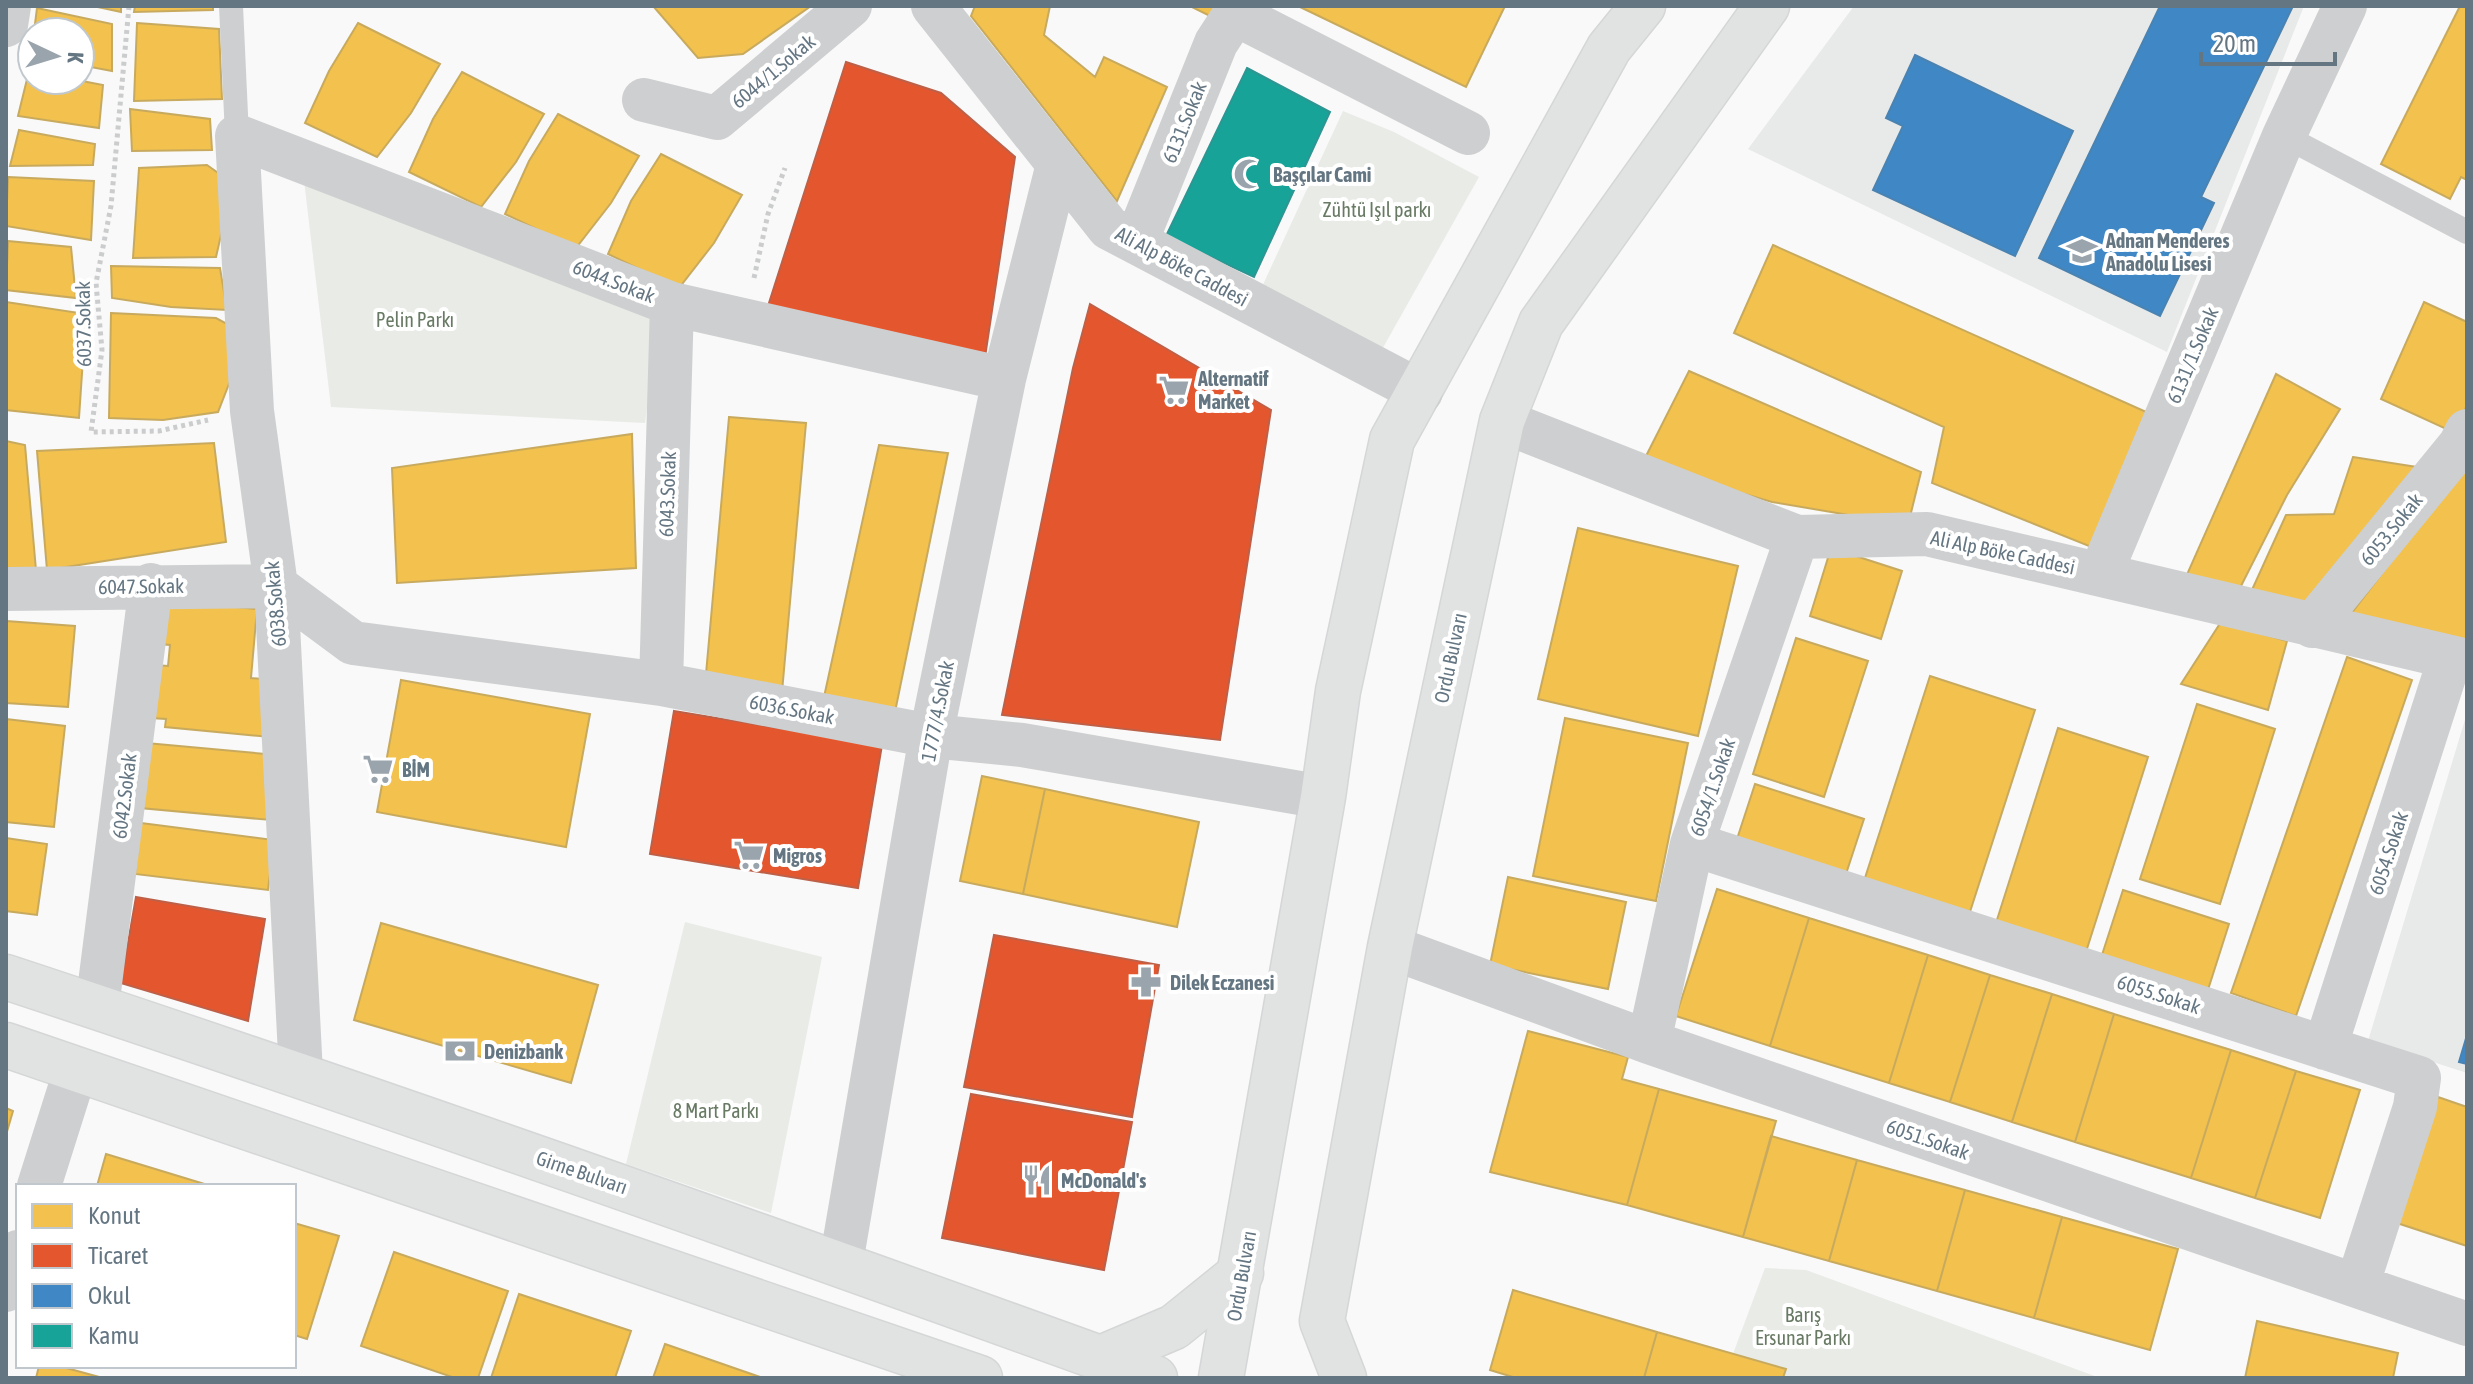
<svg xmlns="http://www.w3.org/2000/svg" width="2473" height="1384" font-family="'Asap Condensed',sans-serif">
	<rect width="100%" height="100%" fill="#f9f9f9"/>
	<path fill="#e8e9e9" d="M1854 6H2304L2167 352 1748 149Z
		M2467 713V1073L2368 1041Z"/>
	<path fill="#e8ebe6" d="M1343 111 1394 132 1479 177 1380 353 1261 289Z
		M303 172 659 318 645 423 331 407Z
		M685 922 822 957 771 1213 626 1164Z
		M1765 1268 1806 1270 2100 1378H1724Z"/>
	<path fill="#f2c14e" stroke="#c8aa5e" stroke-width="2" d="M93 6H121V12Z
		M135 6H213V10L134 12Z
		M653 6H811L743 54 698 58Z
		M975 6H1050L1044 35 1095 77 1104 57 1167 87 1117 201 971 16Z
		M1190 6H1228L1220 21Z
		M1298 6H1505L1466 87Z
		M2460 6H2467V180L2461 177 2450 199 2381 164Z
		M37 8 112 24V71L80 65V32H34Z
		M137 23 219 29 222 99 134 101Z
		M358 23 440 64 411 113 377 157 305 123 329 71Z
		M29 71 32 80H77L103 85 99 128 18 116Z
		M462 72 544 114 516 162 481 207 409 172 433 119Z
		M130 109 210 119 212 150 132 151Z
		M558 114 639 156 611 203 576 248 505 214 529 161Z
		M19 130 95 144 93 165 10 166Z
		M661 154 742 195 714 243 679 288 608 254 631 201Z
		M207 165 221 175 224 222 216 257 133 258 139 168Z
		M8 177 94 181 91 240 6 226Z
		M8 241 71 247 76 298 6 290Z
		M1773 245 2153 415 2094 548 1932 483 1944 427 1734 333Z
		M111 266 220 268 227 310 171 307 112 298Z
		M6 302 86 314 79 418 6 410Z
		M2424 302 2467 322V405L2455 433 2381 399Z
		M111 313 216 318 231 326 232 376 218 412 163 420 109 418Z
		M1689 371 1921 472 1908 525 1772 502 1642 464Z
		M2276 374 2340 409 2287 495 2239 590 2181 588Z
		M729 417 806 423 782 692 705 685Z
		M632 434 636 568 397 583 392 468Z
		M6 441 25 445 36 570H6Z
		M214 443 226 542 47 570 37 451Z
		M879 445 948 453 895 712 824 697Z
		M2353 457 2417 467 2309 615 2246 603 2286 515 2334 514Z
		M2467 463V653L2344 623Z
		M1578 528 1738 566 1698 736 1538 699Z
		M1831 548 1902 571 1881 639 1810 616Z
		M163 600 257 609 251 678 274 680 270 737 165 727 166 719 151 718 156 665 168 666 170 645 159 644Z
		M6 621 75 626 68 707 6 703Z
		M2221 622 2287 641 2268 710 2181 684Z
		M1796 638 1868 661 1824 797 1753 774Z
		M2347 657 2412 680 2296 1016 2231 993Z
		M1930 676 2035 710 1968 918 1863 884Z
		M401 680 590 714 566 847 377 812Z
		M2197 704 2275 729 2220 904 2140 879Z
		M1565 718 1688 743 1656 901 1533 876Z
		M6 719 65 726 54 827 6 822Z
		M2058 728 2148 757 2085 955 1995 926Z
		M146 743 277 755 271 820 140 808Z
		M982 776 1045 789 1023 894 960 881Z
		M1755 784 1864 819 1845 877 1736 842Z
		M1045 789 1199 822 1177 927 1023 894Z
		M141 823 274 840 268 890 135 874Z
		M6 838 47 844 37 915 6 911Z
		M1508 877 1626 902 1608 989 1490 965Z
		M1717 889 1809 918 1770 1046 1676 1016Z
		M2123 890 2229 924 2206 996 2100 961Z
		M1809 918 1928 955 1889 1083 1770 1046Z
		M381 923 598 985 571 1083 354 1020Z
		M1928 955 1990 975 1950 1102 1889 1083Z
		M1990 975 2052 994 2012 1122 1950 1102Z
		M2052 994 2114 1014 2075 1142 2012 1122Z
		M2114 1014 2231 1050 2191 1178 2075 1142Z
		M1528 1031 1628 1057 1622 1079 1659 1089 1627 1205 1490 1172Z
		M2231 1050 2296 1071 2255 1198 2191 1178Z
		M2296 1071 2360 1090 2320 1218 2255 1198Z
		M1659 1089 1776 1121 1743 1237 1627 1205Z
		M2438 1097 2467 1107V1246L2397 1223Z
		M6 1108 13 1111 6 1135Z
		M1771 1136 1857 1160 1829 1261 1743 1237Z
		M106 1154 211 1186H97Z
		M1857 1160 1965 1190 1937 1291 1829 1261Z
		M1965 1190 2062 1217 2034 1318 1937 1291Z
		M2062 1217 2178 1249 2150 1350 2034 1318Z
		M294 1223 339 1236 307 1339 294 1335Z
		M394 1252 508 1291 478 1378H455L361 1346Z
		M1513 1290 1657 1332 1644 1378H1516L1490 1370Z
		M519 1294 631 1331 615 1378H491Z
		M2257 1321 2398 1353 2393 1378H2245Z
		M1657 1332 1786 1369 1783 1378H1644Z
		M665 1344 763 1378H653Z
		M39 1366H59L103 1378H36Z"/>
	<path fill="#e4572e" stroke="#be6048" stroke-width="2" d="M846 62 941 93 1015 157 984 364 768 306Z
		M1090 304 1271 410 1220 740 1002 715 1073 368Z
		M674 711 882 745 858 888 650 854Z
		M136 897 265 919 248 1021 121 983Z
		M994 935 1159 965 1132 1117 964 1087Z
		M971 1094 1132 1122 1104 1270 942 1238Z"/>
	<path fill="#3f88c5" stroke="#4a83b1" stroke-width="2" d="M2160 6H2293L2201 197 2214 203 2160 316 2039 258Z
		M1915 55 2073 131 2015 256 1873 190 1903 126 1886 118Z
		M2467 1035V1064L2459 1062Z"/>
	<path fill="#17a398" stroke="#2e9692" stroke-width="2" d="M1247 68 1330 112 1254 277 1166 236Z"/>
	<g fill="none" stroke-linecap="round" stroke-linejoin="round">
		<g stroke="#d5d6d7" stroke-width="47">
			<path id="secondary" d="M1221 1378 1323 797 1338 691 1392 440 1609 48 1643 6
				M1344 1378 1322 1321 1390 947 1502 421 1541 323 1767 6"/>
		</g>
		<g stroke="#d5d6d7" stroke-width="47">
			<path id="primary" d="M6 977C391 1104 774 1240 1155 1378
				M6 1045 980 1378
				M1101 1358 1174 1327 1241 1273"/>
		</g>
		<path stroke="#cbcccd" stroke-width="5" stroke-dasharray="4 4" stroke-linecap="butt" d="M129 6 111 206 96 283 102 350 91 432 159 431 208 420
			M754 278 768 214 785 168"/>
		<path stroke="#cecfd0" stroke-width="24" d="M231 6 237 136
			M2284 136 2467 232"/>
		<path stroke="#cecfd0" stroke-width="44" d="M933 6 1109 228 1421 392
			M1235 14 1468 133
			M6 25 9 6
			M644 100 717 118 850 6
			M1136 242 1216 43 1240 6
			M1502 421 1797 537 1927 534 2467 661
			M2101 573 2284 136 2345 6
			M276 586 353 643 661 684 931 736 1022 745 1323 797
			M6 589 276 586
			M2312 626 2460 445 2467 431
			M661 684 672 304
			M1692 844 2419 1078 2415 1107 2357 1286
			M1390 947 1649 1042 2467 1324
			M97 1007 151 585
			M1649 1042 1692 844 1797 537
			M2325 1048 2450 658
			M301 1074 276 586 252 411 237 136 672 304 1004 379
			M39 1186 76 1069
			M841 1263 931 736 1004 379 1058 164
			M6 1290 18 1252"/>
		<use href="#secondary" stroke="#e1e2e2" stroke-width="44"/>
		<use href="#primary" stroke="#e1e2e2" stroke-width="44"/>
	</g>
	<defs>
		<g id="mosque-bare" transform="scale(2.4)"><path d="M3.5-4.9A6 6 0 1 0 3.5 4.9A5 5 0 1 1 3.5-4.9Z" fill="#99a4ac" stroke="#fff" stroke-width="2.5" paint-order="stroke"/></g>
		<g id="school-bare" transform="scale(2.4)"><path d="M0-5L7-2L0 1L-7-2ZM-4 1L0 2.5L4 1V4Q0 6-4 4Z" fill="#99a4ac" stroke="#fff" stroke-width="2.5" paint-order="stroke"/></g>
		<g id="supermarket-bare" transform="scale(2.4)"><path d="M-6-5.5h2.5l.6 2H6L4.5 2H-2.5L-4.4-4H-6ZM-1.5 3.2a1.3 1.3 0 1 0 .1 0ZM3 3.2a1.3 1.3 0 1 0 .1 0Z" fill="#99a4ac" stroke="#fff" stroke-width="2.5" paint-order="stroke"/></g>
		<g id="pharmacy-bare" transform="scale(2.4)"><path d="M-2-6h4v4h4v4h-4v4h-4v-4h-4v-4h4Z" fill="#99a4ac" stroke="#fff" stroke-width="2.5" paint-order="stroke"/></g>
		<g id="bank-bare" transform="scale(2.4)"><path d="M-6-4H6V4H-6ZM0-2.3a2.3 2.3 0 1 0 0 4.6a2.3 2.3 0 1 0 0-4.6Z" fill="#99a4ac" stroke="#fff" stroke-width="2.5" paint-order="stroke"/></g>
		<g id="restaurant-bare" transform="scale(2.4)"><path d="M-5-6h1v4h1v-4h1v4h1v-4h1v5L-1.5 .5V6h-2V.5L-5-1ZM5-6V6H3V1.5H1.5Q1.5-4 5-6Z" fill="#99a4ac" stroke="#fff" stroke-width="2.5" paint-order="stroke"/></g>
	</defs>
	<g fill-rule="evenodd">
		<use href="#mosque-bare" x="1249" y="174"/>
		<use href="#school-bare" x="2082" y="251"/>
		<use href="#supermarket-bare" x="1174" y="390"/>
		<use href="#supermarket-bare" x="378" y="769"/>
		<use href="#supermarket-bare" x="749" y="855"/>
		<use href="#pharmacy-bare" x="1146" y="982"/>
		<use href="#bank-bare" x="460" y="1051"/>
		<use href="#restaurant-bare" x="1037" y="1180"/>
	</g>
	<g text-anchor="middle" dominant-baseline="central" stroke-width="8" stroke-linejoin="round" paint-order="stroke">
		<g font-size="20" fill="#657683" stroke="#fff">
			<text transform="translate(773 71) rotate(-40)">6044/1.Sokak</text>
			<text transform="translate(1184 122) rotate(-68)">6131.Sokak</text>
			<text transform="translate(1182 266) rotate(28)">Ali Alp Böke Caddesi</text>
			<text transform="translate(614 281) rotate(21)">6044.Sokak</text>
			<text transform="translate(83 324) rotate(-91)">6037.Sokak</text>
			<text transform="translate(2192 355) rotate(-67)">6131/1.Sokak</text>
			<text transform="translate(667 494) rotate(-88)">6043.Sokak</text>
			<text transform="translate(2391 529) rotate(-51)">6053.Sokak</text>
			<text transform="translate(2003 552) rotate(12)">Ali Alp Böke Caddesi</text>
			<text transform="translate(141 586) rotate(-1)">6047.Sokak</text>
			<text transform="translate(275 604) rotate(-95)">6038.Sokak</text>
			<text transform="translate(1450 658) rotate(-78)">Ordu Bulvarı</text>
			<text transform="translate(792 709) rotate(11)">6036.Sokak</text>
			<text transform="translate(937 711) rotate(-79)">1777/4.Sokak</text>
			<text transform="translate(1712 787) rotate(-71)">6054/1.Sokak</text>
			<text transform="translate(124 796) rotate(-83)">6042.Sokak</text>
			<text transform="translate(2388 853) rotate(-72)">6054.Sokak</text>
			<text transform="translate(2159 994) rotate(18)">6055.Sokak</text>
			<text transform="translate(1928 1139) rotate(19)">6051.Sokak</text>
			<text transform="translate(582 1172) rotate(19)">Girne Bulvarı</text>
			<text transform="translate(1241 1276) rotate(-80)">Ordu Bulvarı</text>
		</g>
		<g font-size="20" font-weight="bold" fill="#657683" stroke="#fff" text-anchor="start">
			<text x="1273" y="174">Başçılar Cami</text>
			<text x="2106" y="240">Adnan Menderes<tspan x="2106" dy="23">Anadolu Lisesi</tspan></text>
			<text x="1198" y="378">Alternatif<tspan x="1198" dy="23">Market</tspan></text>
			<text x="402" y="769">BİM</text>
			<text x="773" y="855">Migros</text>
			<text x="1170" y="982">Dilek Eczanesi</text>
			<text x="484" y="1051">Denizbank</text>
			<text x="1061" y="1180">McDonald's</text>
		</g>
		<g font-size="20" fill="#687a64" stroke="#fff">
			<text x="1377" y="209">Zühtü Işıl parkı</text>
			<text x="415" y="319">Pelin Parkı</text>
			<text x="716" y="1110">8 Mart Parkı</text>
			<text x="1803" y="1314">Barış<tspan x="1803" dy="23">Ersunar Parkı</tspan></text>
		</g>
	</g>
	<rect width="2473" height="1384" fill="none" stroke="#657683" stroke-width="16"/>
	<rect x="16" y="1184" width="280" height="184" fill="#ffffff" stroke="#c1c8cd" stroke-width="2"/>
	<rect x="32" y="1204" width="40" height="24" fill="#f2c14e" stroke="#c1c8cd" stroke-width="2"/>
	<text x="88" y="1224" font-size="24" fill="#657683">Konut</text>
	<rect x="32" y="1244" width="40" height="24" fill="#e4572e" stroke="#c1c8cd" stroke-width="2"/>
	<text x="88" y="1264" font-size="24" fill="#657683">Ticaret</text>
	<rect x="32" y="1284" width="40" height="24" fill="#3f88c5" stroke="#c1c8cd" stroke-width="2"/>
	<text x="88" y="1304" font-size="24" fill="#657683">Okul</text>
	<rect x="32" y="1324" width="40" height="24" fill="#17a398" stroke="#c1c8cd" stroke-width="2"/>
	<text x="88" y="1344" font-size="24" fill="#657683">Kamu</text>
	<g transform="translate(56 56) rotate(94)"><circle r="38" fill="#ffffff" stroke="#c1c8cd" stroke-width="2"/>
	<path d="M0-6L14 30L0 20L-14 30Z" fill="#99a4ac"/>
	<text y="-12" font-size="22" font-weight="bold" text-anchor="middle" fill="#657683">K</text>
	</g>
	<path d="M2201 52v12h134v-12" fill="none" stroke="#657683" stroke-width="4"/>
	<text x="2213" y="52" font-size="24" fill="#657683" stroke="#ffffff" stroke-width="6" paint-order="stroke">20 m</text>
</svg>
